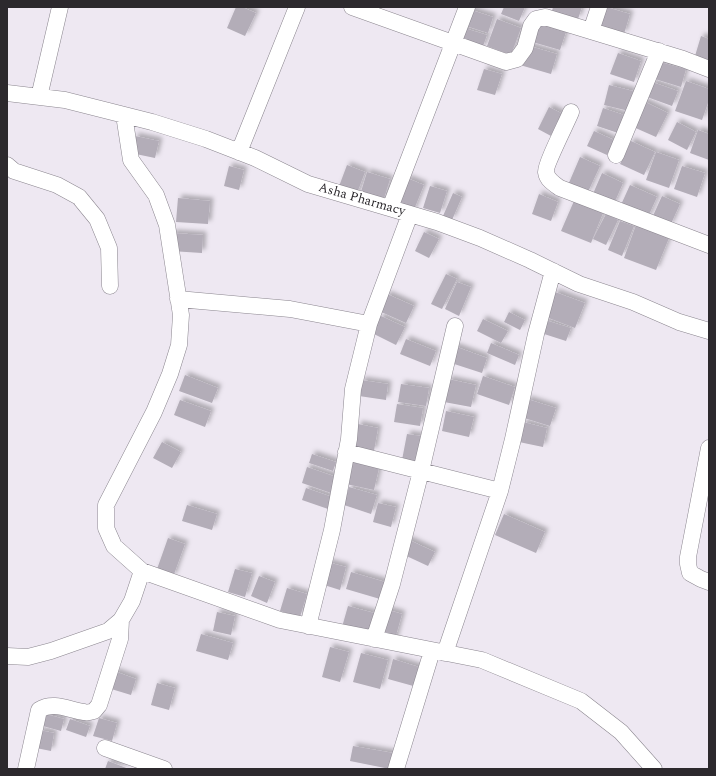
<svg xmlns="http://www.w3.org/2000/svg" width="716" height="776" font-family="Spectral,serif">
	<defs>
		<filter id="shadow"><feDropShadow dx="3.5" dy="-3.5" stdDeviation="2" flood-color="#0004"/></filter>
	</defs>
	<rect width="100%" height="100%" fill="#eee8f2"/>
	<path fill="#b3adb8" filter="url(#shadow)" d="M236 7H242L256 13 245 36 227 28Z
		M504 7H525L519 21 501 14Z
		M553 7H582L578 19 552 11Z
		M606 7 630 14 624 34 599 26Z
		M468 9 493 17 488 33 463 25Z
		M497 19 521 28 511 55 487 46Z
		M535 22 566 32 560 50 529 41Z
		M461 27 487 35 482 49 457 41Z
		M701 36 709 39V61L695 56Z
		M526 45 557 54 551 74 520 65Z
		M618 53 641 61 634 82 610 74Z
		M660 62 686 69 681 87 655 79Z
		M484 69 502 74 495 95 477 90Z
		M686 81 709 89V100L702 120 675 111Z
		M652 82 678 91 672 106 647 97Z
		M609 85 633 91 629 111 604 105Z
		M643 101 668 113 656 137 631 126Z
		M549 107 563 114 551 136 538 129Z
		M603 108 627 116 621 134 597 126Z
		M677 122 696 132 687 150 668 140Z
		M698 130 709 134V160L690 153Z
		M594 131 614 140 607 155 587 146Z
		M135 136 159 141 155 158 131 153Z
		M631 141 655 152 644 175 620 164Z
		M656 152 679 160 669 188 646 180Z
		M580 157 600 166 587 194 568 185Z
		M347 165 365 172 356 196 338 189Z
		M229 166 244 170 239 190 224 186Z
		M682 166 705 173 697 197 674 189Z
		M367 172 390 179 383 202 360 195Z
		M602 173 623 183 613 206 592 196Z
		M407 178 424 185 413 212 396 206Z
		M630 185 657 197 647 219 620 207Z
		M430 186 447 191 440 213 423 208Z
		M453 193 462 197 452 220 443 216Z
		M539 194 558 202 551 221 532 214Z
		M662 196 680 204 670 226 652 218Z
		M178 198 210 201 208 224 176 222Z
		M574 201 603 213 591 243 561 231Z
		M606 214 618 220 606 245 593 239Z
		M620 221 634 226 622 256 608 250Z
		M636 225 669 238 656 270 624 258Z
		M424 232 439 239 429 258 415 251Z
		M172 233 203 235 202 253 171 251Z
		M446 274 457 279 442 309 431 304Z
		M457 282 471 287 459 316 445 309Z
		M555 292 585 303 575 328 546 317Z
		M387 294 414 306 406 323 379 311Z
		M509 312 525 320 520 330 504 322Z
		M381 316 405 327 396 345 372 333Z
		M483 319 508 331 501 343 477 331Z
		M545 320 571 328 566 341 541 333Z
		M406 339 436 351 430 366 400 354Z
		M491 343 519 355 515 365 487 353Z
		M454 346 487 358 482 373 448 362Z
		M185 375 218 388 212 403 179 391Z
		M483 376 515 387 509 405 477 394Z
		M448 379 476 385 471 407 444 402Z
		M361 380 388 384 386 400 359 396Z
		M401 384 429 388 426 406 398 402Z
		M527 399 556 408 550 426 521 417Z
		M180 400 211 411 205 427 174 415Z
		M397 404 423 408 420 426 394 422Z
		M446 411 474 417 469 437 442 431Z
		M523 422 547 428 543 447 519 442Z
		M358 424 378 428 374 451 354 448Z
		M407 434 421 436 417 462 402 460Z
		M162 442 181 452 172 468 153 458Z
		M312 454 336 462 333 471 309 463Z
		M351 462 379 468 374 490 346 484Z
		M307 467 339 478 334 494 302 483Z
		M349 487 377 495 371 514 344 505Z
		M306 488 335 498 331 510 302 500Z
		M378 503 396 507 391 527 373 522Z
		M187 505 217 514 212 530 182 521Z
		M504 514 545 532 536 553 495 535Z
		M168 538 185 544 173 577 156 572Z
		M407 539 435 552 428 566 400 553Z
		M327 562 346 567 340 590 321 584Z
		M235 569 252 573 245 597 228 592Z
		M351 572 385 582 380 599 346 589Z
		M259 576 275 582 267 603 251 596Z
		M287 588 307 594 300 617 280 611Z
		M348 606 374 613 368 635 342 627Z
		M385 609 402 614 394 643 377 638Z
		M217 612 235 616 231 635 213 631Z
		M201 634 233 643 228 660 196 651Z
		M330 647 349 652 340 682 322 677Z
		M361 653 388 660 380 689 353 682Z
		M393 659 422 668 417 687 388 679Z
		M114 671 136 679 131 695 108 688Z
		M157 683 175 688 169 710 151 705Z
		M42 713 64 719 61 731 39 725Z
		M99 718 117 723 112 741 93 736Z
		M70 719 90 726 86 737 66 730Z
		M39 730 54 733 51 751 36 748Z
		M353 746 393 753 390 769 350 761Z
		M108 761 129 769H105Z"/>
	<g fill="none" stroke-linecap="round" stroke-linejoin="round">
		<g stroke="#8b868f" stroke-width="17">
			<path id="minor" d="M352 7 506 62 517 59 525 48 531 26 536 19 545 17 683 59 709 69
				M591 31 599 7
				M7 93 65 100 152 122 206 139 255 158 308 184 437 222 480 238 530 260 579 284 633 302 679 322 709 331
				M39 97 60 7
				M571 112C567 122 545 165 546 172 547 180 554 184 560 188L709 245
				M124 115 131 160 156 195 167 225 181 315 179 345 170 374 154 412 106 505V528L114 546 142 571 280 620 482 660 581 701 621 732 654 769
				M239 152 297 7
				M616 155 659 51
				M7 165 14 171 57 185 79 197 97 219 109 248 110 286
				M390 208 467 7
				M178 299 290 309 369 324
				M709 448 688 557V564L690 573 701 579 709 582
				M346 452 500 491
				M308 626 332 530 349 439 353 389 369 324 410 214
				M374 639 392 584 421 471 455 326
				M445 653 500 491 513 439 536 334 553 271
				M7 656 28 657 51 651 108 631 121 620 132 601 142 571
				M105 748 164 769
				M26 769 39 710C53 701 69 710 84 712 87 713 91 712 94 711L99 705 120 639 121 620
				M396 769 432 651"/>
		</g>
		<use href="#minor" stroke="#fff" stroke-width="16"/>
	</g>
	<g text-anchor="middle" dominant-baseline="central" stroke-width="3.5" stroke-linejoin="round" paint-order="stroke">
		<g font-size="13" fill="#2c292d" stroke="#fff">
			<text transform="translate(362 199) rotate(16)">Asha Pharmacy</text>
		</g>
	</g>
	<rect width="716" height="776" fill="none" stroke="#2c292d" stroke-width="16"/>
</svg>
